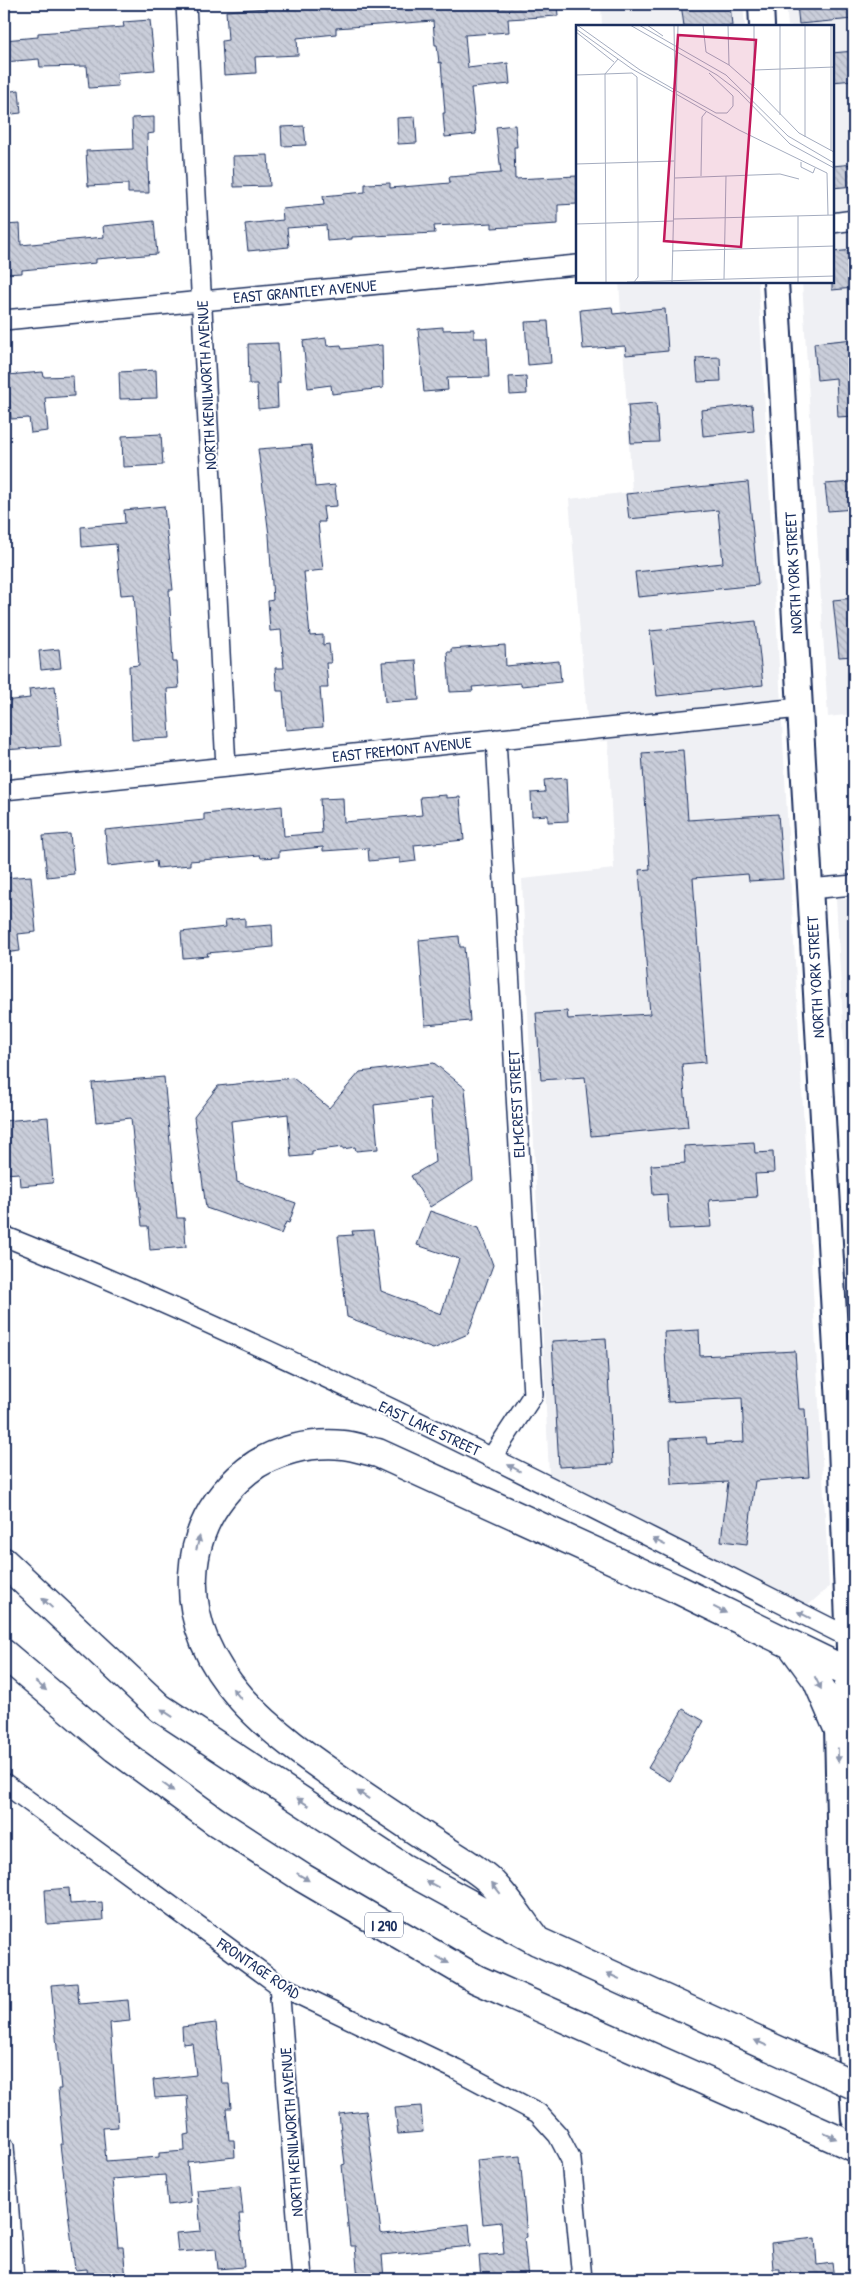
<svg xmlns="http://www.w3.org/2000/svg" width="858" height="2283" font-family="'Patrick Hand',sans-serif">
	<defs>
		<pattern id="building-back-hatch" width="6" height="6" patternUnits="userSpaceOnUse" patternTransform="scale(1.25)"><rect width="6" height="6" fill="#caceda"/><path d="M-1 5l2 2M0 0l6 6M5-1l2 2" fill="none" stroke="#adb1be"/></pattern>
	</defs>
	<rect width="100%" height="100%" fill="#fff"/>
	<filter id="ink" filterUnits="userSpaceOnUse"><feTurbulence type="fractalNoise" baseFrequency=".02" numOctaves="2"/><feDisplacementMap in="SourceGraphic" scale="10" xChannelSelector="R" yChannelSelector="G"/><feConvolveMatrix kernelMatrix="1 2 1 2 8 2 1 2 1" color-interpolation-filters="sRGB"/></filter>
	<g filter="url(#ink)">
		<path fill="#eff0f4" d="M601 4H743L745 26H602Z
			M786 4H854V714L828 717 802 281H832V26H788Z
			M619 281H758L829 1587 806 1607 549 1475 522 879 614 869 608 741 589 742 569 499 632 492Z
			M854 898V1219L836 899Z"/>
		<path fill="url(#building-back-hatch)" stroke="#1b2f5e" d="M306 4H382V7L417 4H557L558 16 508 19 509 32 465 35 468 68 508 63 510 84 471 88 476 134 445 137 443 113H445L441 62 439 63 437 45H435L433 21 336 28V34L297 38 298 55 255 57 256 73 224 75 222 41 228 40 226 11 306 5Z
			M681 4H730L732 26H684Z
			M797 4H851L853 19 799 24Z
			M150 20 155 70 117 73 118 86 89 88 87 66 40 67 39 59 4 62V40L38 37V33L124 27 123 22Z
			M854 51V80L832 82V53Z
			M19 90 21 113 4 115V92Z
			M154 117V133L147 134 149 193H128V184L88 186 86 151 133 149 132 118Z
			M415 117 417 143 398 144 397 118Z
			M515 125 517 147H514L515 179 577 176V204L558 205V224L492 228V223L434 226 435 233 352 237V239L327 241 326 225 287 228 289 247 248 251 245 224 283 220 282 209 324 205 323 196 365 192V184L390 183V188L450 183 449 177 501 173 496 127Z
			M304 126 306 145 282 146 281 127Z
			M268 155 270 186 234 187 233 156Z
			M854 164V186L832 188V166Z
			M154 221 157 254 96 259V263L22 270V273L4 274V225L20 224 21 245 104 237 103 226Z
			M854 250V288L832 290V252Z
			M612 307 613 314 665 309 668 351 626 355 625 346 583 349 580 310Z
			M548 321 551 363 528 365 525 322Z
			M443 327V330L474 329V338H487L489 377 447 378 448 390 424 392 418 329Z
			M326 338 327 346 341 345 342 349 382 345 383 388 332 394 331 385 308 388 303 341Z
			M854 339V416L838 417 836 378 817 380 814 343Z
			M278 343 280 383H277L278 407 258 409 257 384H249L248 344Z
			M720 357 721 381 698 382 696 358Z
			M156 370 157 398 120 399 119 372Z
			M43 372 44 377 73 376 74 396 45 398 48 431 31 433 29 418 11 419 7 375Z
			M526 376 527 394 510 395 509 377Z
			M656 403 659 442 631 443 628 405Z
			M752 405 754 431 703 436 701 410Z
			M161 434 163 465 123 467 122 436Z
			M311 445 315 487 335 485 337 506 323 507 325 522H318L323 570 304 572 310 636 323 635V645L329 644 331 663H326L328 688H320L323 727 286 730 283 691H277L275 668H284L281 630 270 631 268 601 273 600 269 535 258 449Z
			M748 482 758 585 638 597 635 572 723 563 718 510 629 519 626 494Z
			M854 482V509L828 511 825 484Z
			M164 506 173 590H169L173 662H177L179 688 167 689 170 738 132 740 129 666 139 665 134 594 121 595 116 544 82 547 81 527 125 523 124 510Z
			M854 598V656L839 657 833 600Z
			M756 621 763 685 657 696 650 631Z
			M505 645 506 666 559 661 561 682 521 686V683L472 687 473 691 450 692 447 652H451V649Z
			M59 649 61 668 41 670 39 651Z
			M416 660 419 700 385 702 382 662Z
			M55 686 61 746 4 750V701L30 698 29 689Z
			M683 750 688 820 778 814 783 879 749 881 748 874 693 878 706 1062 682 1064 688 1127 591 1136 585 1077 541 1080 536 1013 567 1011 568 1019 650 1014 639 870 650 869 642 753Z
			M566 778 568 821 548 822V815L532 816 531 793 545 792 544 780Z
			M446 795V798L460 797 464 840 414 845 416 861 400 863V858L369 861 368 848 323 851V847L279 851V857L261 858 260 855 190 861V865L157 868 156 861 108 866 105 830 204 820V814L282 806 284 836 322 833 320 799 343 798 344 822 422 815 420 797Z
			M70 834 74 874 47 877 43 836Z
			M31 876 36 932 18 934 20 951 4 953V878Z
			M245 918V927L272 925 273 947 207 953 208 956 183 958 181 932 226 927 225 920Z
			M459 936 460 947H464L470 1021 425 1025 419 940Z
			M434 1063 465 1088 473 1180 430 1207 411 1176 435 1162 430 1098 374 1105 378 1149 356 1151 355 1147 343 1149V1147L312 1151V1155L291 1157 288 1114 231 1121 237 1182 296 1203 289 1223 286 1222 281 1234 206 1208 194 1117 218 1086 293 1078 329 1108 360 1072Z
			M164 1077 177 1218H184L186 1247 150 1250 148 1226H142L131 1118 96 1122 92 1083Z
			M48 1117 53 1183 20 1186 19 1173 4 1174V1121Z
			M754 1142 755 1153 773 1152 774 1173 755 1174 757 1197 709 1200 711 1227 669 1229 667 1194 653 1195 651 1165 685 1163 684 1146Z
			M430 1211 479 1228 493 1265 468 1334 433 1349 347 1317 338 1236 353 1235 352 1231 373 1230 381 1291 441 1314 459 1259 417 1245Z
			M699 1330 700 1356 795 1351 799 1409H805L809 1477 755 1481 747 1544 721 1541 728 1482 672 1485 670 1439 706 1437 707 1444 744 1442 742 1398 668 1402 664 1332Z
			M606 1338 613 1464 559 1467 552 1341Z
			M683 1709 704 1721 670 1781 648 1768Z
			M69 1888 70 1904 102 1902 103 1920 47 1924 45 1890Z
			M77 1983 79 2004 128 2000 130 2021 110 2023 118 2127 103 2128 106 2161 159 2157V2153L185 2151 184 2135 190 2134 187 2096 155 2098 153 2080 196 2075 192 2043 183 2044 182 2027 216 2023 222 2084H229L231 2108H226L229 2140H234L235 2157 187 2162 191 2202 168 2205 165 2175 112 2179 118 2247H123L126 2279H88L87 2269 75 2270 60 2144H63L58 2089H61L51 1985Z
			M421 2106 423 2132 398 2134 395 2108Z
			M366 2111 381 2233 384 2234 469 2224 471 2246 382 2255 384 2279H358L355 2246H350L342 2165 345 2164 339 2114Z
			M520 2156 527 2237 524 2238 528 2279H481L479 2256 504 2254 501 2222 483 2224 477 2160Z
			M240 2186 243 2214H239L244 2267 218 2269 216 2249 178 2252 176 2233 201 2231 197 2190Z
			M815 2238 817 2265 832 2263 834 2279H779L780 2269H773L771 2243Z"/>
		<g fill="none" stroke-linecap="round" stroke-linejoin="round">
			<g stroke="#1b2f5e" stroke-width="22">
				<path id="minor" d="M186 4 226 767
					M832 223 854 220
					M4 320 577 265
					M4 790 800 708
					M809 889 854 885
					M4 1236C293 1352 570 1497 848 1637
					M492 1457 533 1395 496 739
					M4 1783 279 1985 457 2070 538 2113 558 2135 571 2160 582 2279
					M279 1985 302 2279
					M4 2146 14 2279"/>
			</g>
			<g stroke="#1b2f5e" stroke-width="28">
				<path id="major" d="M761 4 762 26
					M776 281 840 1421 850 1673 837 1726 840 1864 854 2119"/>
			</g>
			<g stroke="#1b2f5e" stroke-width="31">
				<path id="highway" d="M4 1562 160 1708 402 1867 537 1941 806 2063
					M793 1647 817 1680 837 1726
					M4 1654 115 1748 215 1821 303 1878 476 1979 854 2147
					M537 1941C522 1922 508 1899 491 1882 477 1868 452 1855 436 1844 406 1824 377 1805 348 1785 275 1735 188 1674 193 1575 195 1532 214 1498 247 1471 273 1450 311 1442 343 1445 355 1446 367 1451 378 1453L677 1589 850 1673"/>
			</g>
			<use href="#minor" stroke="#fff" stroke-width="19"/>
			<use href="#major" stroke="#fff" stroke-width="24"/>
			<use href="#highway" stroke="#fff" stroke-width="28"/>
			<g stroke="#1b2f5e" stroke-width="31" stroke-linecap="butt">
				<path id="highway-bridge" d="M806 2063 854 2085"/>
			</g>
			<use href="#highway-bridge" stroke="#fff" stroke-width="28"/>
		</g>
		<defs><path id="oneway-solid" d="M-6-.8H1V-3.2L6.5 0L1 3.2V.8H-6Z" transform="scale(1.25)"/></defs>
		<g fill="#8d97ae">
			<use href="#oneway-solid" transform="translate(514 1468) rotate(-152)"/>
			<use href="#oneway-solid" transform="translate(659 1542) rotate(-153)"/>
			<use href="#oneway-solid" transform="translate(198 1543) rotate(-76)"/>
			<use href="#oneway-solid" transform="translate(47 1603) rotate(-137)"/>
			<use href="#oneway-solid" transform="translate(720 1610) rotate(26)"/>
			<use href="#oneway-solid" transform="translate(804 1615) rotate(-153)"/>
			<use href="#oneway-solid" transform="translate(818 1683) rotate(63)"/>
			<use href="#oneway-solid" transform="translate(41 1686) rotate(40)"/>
			<use href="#oneway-solid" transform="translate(237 1694) rotate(-129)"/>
			<use href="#oneway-solid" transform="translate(167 1713) rotate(-146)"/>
			<use href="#oneway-solid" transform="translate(838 1755) rotate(89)"/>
			<use href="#oneway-solid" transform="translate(168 1787) rotate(36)"/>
			<use href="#oneway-solid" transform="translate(363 1795) rotate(-146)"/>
			<use href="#oneway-solid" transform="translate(303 1802) rotate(-147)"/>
			<use href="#oneway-solid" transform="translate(303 1877) rotate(32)"/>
			<use href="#oneway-solid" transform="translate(432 1884) rotate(-151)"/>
			<use href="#oneway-solid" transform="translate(496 1888) rotate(-128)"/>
			<use href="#oneway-solid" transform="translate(443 1960) rotate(30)"/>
			<use href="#oneway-solid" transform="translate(613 1976) rotate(-156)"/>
			<use href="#oneway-solid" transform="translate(761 2043) rotate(-156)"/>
			<use href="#oneway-solid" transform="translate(830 2136) rotate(24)"/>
		</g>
	</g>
	<g text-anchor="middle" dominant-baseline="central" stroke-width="4" stroke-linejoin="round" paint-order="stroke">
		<rect fill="#fff" stroke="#5f6d8e" stroke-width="1" x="365" y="1912.5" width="38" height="25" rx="4"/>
		<g font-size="15" font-weight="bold" fill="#1b2f5e">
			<text x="384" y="1925">I 290</text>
		</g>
		<g font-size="16" fill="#1b2f5e" stroke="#fff">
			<text transform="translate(305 291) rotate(-5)">EAST GRANTLEY AVENUE</text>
			<text transform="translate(206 385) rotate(-93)">NORTH KENILWORTH AVENUE</text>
			<text transform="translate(793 573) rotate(-93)">NORTH YORK STREET</text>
			<text transform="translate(402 749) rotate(-6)">EAST FREMONT AVENUE</text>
			<text transform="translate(815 977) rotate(-93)">NORTH YORK STREET</text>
			<text transform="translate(516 1104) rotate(-93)">ELMCREST STREET</text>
			<text transform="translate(430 1428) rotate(25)">EAST LAKE STREET</text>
			<text transform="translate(259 1968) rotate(34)">FRONTAGE ROAD</text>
			<text transform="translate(291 2132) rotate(-94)">NORTH KENILWORTH AVENUE</text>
		</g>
	</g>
	<g transform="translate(576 25)">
		<rect width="258" height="258" fill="#fff"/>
		<path fill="none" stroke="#a4acbf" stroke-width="1" d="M1 0 64 45 99 65M54 0 141 50 162 66 214 119 258 143M63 0 150 50 212 111 258 138M71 0 87 11M98 0 99 65M127 0 130 27 153 40 178 62 223 108 258 127M152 0 153 40M204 0V90M0 4 56 44 99 68M0 7 38 37M179 45 258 42M0 50 56 48 61 52 62 197V252L58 257M178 61V0M99 65 140 88H151L157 81V71L133 48M100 69 163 105 251 148 252 190M229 112V0M255 126V0M225 137V142L237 148 239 143M0 139 98 136M125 151 126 92 130 87M99 153 204 149 223 154M222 191V257M98 194 258 190M0 199 97 196M96 226 258 221M148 254 150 151M30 257 29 49 42 34M51 257 258 251M96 257 102 0"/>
		<path fill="#c2185b" fill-opacity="0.15" stroke="#c2185b" stroke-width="2.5" d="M102 10 180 15 165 222 88 216Z"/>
		<rect width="258" height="258" fill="none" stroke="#1b2f5e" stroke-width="2.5"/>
	</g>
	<rect width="858" height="2283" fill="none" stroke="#fff" stroke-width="20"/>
	<rect x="10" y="10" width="838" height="2263" fill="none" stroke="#1b2f5e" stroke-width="2" filter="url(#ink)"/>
</svg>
